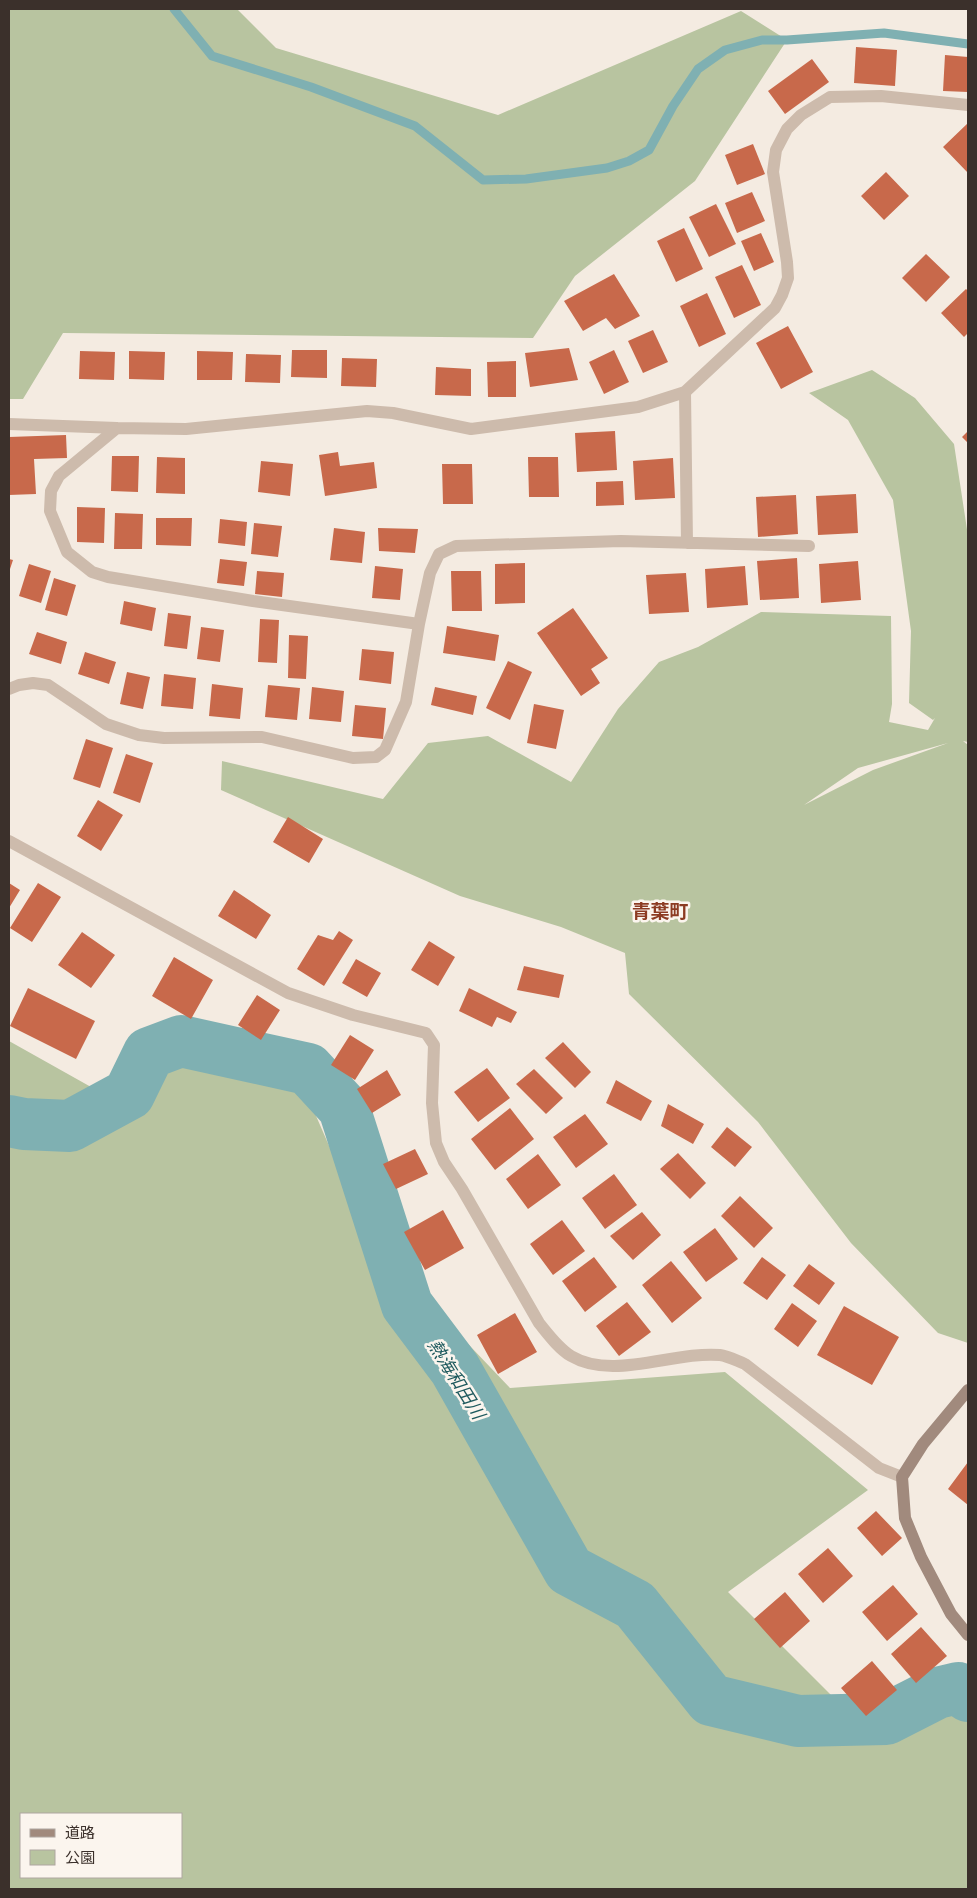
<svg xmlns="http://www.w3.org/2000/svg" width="977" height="1898" font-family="'Golos Text','Noto Sans JP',sans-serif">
	<rect width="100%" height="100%" fill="#f4ebe1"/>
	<path fill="#b8c4a0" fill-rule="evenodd" d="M9 9H237L276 48 498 115 741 11 787 40 695 181 575 276 533 338 63 333 23 399H9Z
		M872 370 915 398 954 444 968 536V742L963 741 968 745V1343L938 1333 851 1243 758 1122 629 994 625 953 561 927 460 896 221 790 222 761 383 799 428 743 488 736 571 782 618 709 659 662 698 647 761 612 891 616 892 704 889 722 928 730 935 718 933 720 909 703 911 631 893 500 848 420 809 393ZM948 743 873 770 804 805 858 768Z
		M9 1041 116 1101 179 1051 303 1086 371 1242 510 1388 725 1372 868 1490 728 1592 874 1738 968 1697V1889H9ZM21 1814H181V1877H21Z"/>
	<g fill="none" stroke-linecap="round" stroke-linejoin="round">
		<path stroke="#7fb0b2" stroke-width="9" d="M174 9 212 56 311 87 415 126 483 180 526 179 607 168 629 161 649 150 673 106 698 69 725 50 762 40H787L884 33 968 44"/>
		<path stroke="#7fb0b2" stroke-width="52" d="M9 1121 24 1124 70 1126 129 1094 149 1053 181 1041 308 1069 344 1108 407 1305 455 1369 569 1570 635 1605 711 1700 798 1721 886 1719 937 1693 958 1688 968 1696"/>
	</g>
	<path fill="#c8694b" d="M856 47 897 50 895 86 854 83Z
		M945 55 968 57V92L943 91Z
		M812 59 829 82 785 114 768 91Z
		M968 123V173L943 147Z
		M753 144 765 174 737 185 725 155Z
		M886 172 909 196 884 220 861 196Z
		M752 192 765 221 737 233 725 203Z
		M716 204 736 244 709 257 689 217Z
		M684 228 703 269 676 282 657 241Z
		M761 233 774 262 754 271 741 241Z
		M926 254 950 277 926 302 902 278Z
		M742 265 761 305 734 318 715 277Z
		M614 274 640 316 615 329 606 318 583 331 564 301Z
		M966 289 968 291V333L964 337 941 313Z
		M707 293 726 334 699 347 680 306Z
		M788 326 813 372 781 389 756 343Z
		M653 330 668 362 643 373 628 341Z
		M569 348 578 380 530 387 525 353Z
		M292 350H327V378L291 377Z
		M614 350 629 382 604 394 589 362Z
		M80 351 115 352 114 380 79 379Z
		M129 351 165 352 164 380 129 379Z
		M197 351 233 352 232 380H197Z
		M246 354 281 355 280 383 245 382Z
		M342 358 377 359 376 387 341 386Z
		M516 361V397H488L487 362Z
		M436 367 471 369V396L435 395Z
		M615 431 617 470 577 472 575 433Z
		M968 431V443L962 437Z
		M66 435 67 458 34 459 36 494 9 495V437Z
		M338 452 340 466 374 462 377 488 325 496 319 455Z
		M112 456H139L138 492 111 491Z
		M157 457 185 458V494L156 493Z
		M528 457H558L559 497H529Z
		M673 458 675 498 635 500 633 461Z
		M261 461 293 464 290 496 258 492Z
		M442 464H472L473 504H443Z
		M623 481 624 505 596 506V482Z
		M856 494 858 533 818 535 816 496Z
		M796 495 798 534 758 537 756 497Z
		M77 507 105 508 104 543 77 542Z
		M115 513 143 514 142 549H114Z
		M156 518H192L191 546 156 545Z
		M220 519 247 522 245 546 218 543Z
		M254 523 282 526 278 557 251 554Z
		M334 528 365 532 362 563 330 560Z
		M378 528 418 529 415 553 379 551Z
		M797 558 799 598 760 600 757 561Z
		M9 559 13 560 9 572Z
		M220 559 247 562 244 586 217 583Z
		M858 561 861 600 821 603 819 564Z
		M525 563V603L495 604V564Z
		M29 564 51 571 41 603 19 596Z
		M375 566 403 569 400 600 372 598Z
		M745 566 748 605 707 608 705 569Z
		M257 571 284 573 282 597 255 594Z
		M451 571H481L482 611H452Z
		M686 573 689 612 649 614 646 575Z
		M54 578 76 585 67 616 45 610Z
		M124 601 156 608 152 631 120 624Z
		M573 608 608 658 591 669 600 683 581 696 537 633Z
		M168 613 191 616 187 649 164 646Z
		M260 619 279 620 277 663 258 662Z
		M447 626 499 635 495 661 443 653Z
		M201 627 224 630 220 662 197 659Z
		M37 632 67 642 61 664 29 654Z
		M289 635 308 636 306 679 288 678Z
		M362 649 394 652 391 684 359 680Z
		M85 652 116 662 109 684 78 674Z
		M508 661 532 672 510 720 486 708Z
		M127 672 150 677 143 709 120 704Z
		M164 674 196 678 193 709 161 706Z
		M212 684 243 688 240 719 209 716Z
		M268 685 300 688 297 720 265 717Z
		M312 687 344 691 341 722 309 719Z
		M435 687 477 696 473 715 431 705Z
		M534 704 564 710 556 749 527 743Z
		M355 705 386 708 383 739 352 736Z
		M86 739 113 748 100 788 73 779Z
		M126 754 153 763 140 803 113 793Z
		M98 800 123 815 101 851 77 836Z
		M288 817 323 839 309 863 273 842Z
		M9 883 20 890 9 908Z
		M38 883 61 897 32 942 10 928Z
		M234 890 271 915 256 939 218 916Z
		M339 931 353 940 324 986 297 969 318 935 333 940Z
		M82 932 115 955 91 988 58 965Z
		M429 941 455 957 438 986 411 970Z
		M174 957 213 980 191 1019 152 996Z
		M356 959 381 973 367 997 342 983Z
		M524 966 564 975 559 998 517 990Z
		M28 988 95 1021 76 1059 10 1026Z
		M469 988 517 1012 511 1023 497 1017 492 1027 459 1011Z
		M257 995 280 1010 261 1040 238 1025Z
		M350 1035 374 1050 355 1080 331 1065Z
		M563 1042 591 1072 575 1088 545 1058Z
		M487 1068 510 1098 478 1122 454 1092Z
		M534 1069 563 1098 546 1114 516 1084Z
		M387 1070 401 1095 372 1113 357 1089Z
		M616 1080 652 1101 641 1121 606 1103Z
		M668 1104 704 1124 693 1144 661 1126Z
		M510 1108 534 1139 495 1170 471 1139Z
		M585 1114 608 1144 576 1168 553 1137Z
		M727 1127 752 1147 735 1167 711 1147Z
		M415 1149 428 1174 396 1189 383 1164Z
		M678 1153 706 1183 690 1199 660 1169Z
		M538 1154 561 1185 528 1209 506 1179Z
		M614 1174 637 1205 605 1229 582 1198Z
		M740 1196 773 1228 754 1248 721 1216Z
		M443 1210 464 1248 425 1270 404 1232Z
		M642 1212 661 1235 633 1260 610 1236Z
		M562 1220 585 1251 553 1275 530 1244Z
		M715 1228 738 1259 706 1282 683 1252Z
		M594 1257 617 1287 585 1312 562 1281Z
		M762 1257 786 1275 767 1300 743 1283Z
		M671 1261 702 1298 672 1323 642 1285Z
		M809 1264 835 1283 819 1305 793 1286Z
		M627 1302 651 1332 619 1356 596 1326Z
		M792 1303 817 1321 798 1347 774 1329Z
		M844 1306 899 1337 872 1385 817 1355Z
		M515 1313 537 1352 498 1374 477 1335Z
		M968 1462V1505L948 1489Z
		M876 1511 902 1538 882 1556 857 1528Z
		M828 1548 853 1576 823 1603 798 1574Z
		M893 1585 918 1614 887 1641 862 1612Z
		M785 1592 810 1621 780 1648 754 1619Z
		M921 1627 947 1656 916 1683 891 1654Z
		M872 1661 897 1690 866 1716 841 1688Z"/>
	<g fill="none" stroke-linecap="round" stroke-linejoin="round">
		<path stroke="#cdbbac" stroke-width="12" d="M685 392 687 543
			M9 424 117 428 186 429 367 411 393 413 471 429 638 407 685 392 775 308 782 295 788 278 787 262 773 172 776 150 787 129 801 115 830 97 881 96 968 105
			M117 428 59 476 51 491 50 511 67 552 92 572 108 577 253 601 419 624
			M9 689 19 685 33 683 48 685 106 724 139 735 164 738 262 737 353 758 376 757 385 750 406 702 419 624 430 573 439 554 456 546 621 541 809 546
			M9 841 288 993 353 1015 426 1033 434 1045 432 1103 436 1143 444 1162 462 1189 539 1323C548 1334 558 1348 571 1356 613 1381 673 1351 720 1355 728 1356 737 1361 745 1364L879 1468 902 1477"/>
		<path stroke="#a18a7d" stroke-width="12" d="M968 1390 923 1444 902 1477 905 1518 921 1557 951 1614 968 1635"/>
	</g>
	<g text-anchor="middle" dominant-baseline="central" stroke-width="5" stroke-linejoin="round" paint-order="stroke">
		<g font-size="18" font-style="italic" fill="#1f5a5e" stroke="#fbf5ee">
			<text transform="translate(457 1379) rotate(58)">熱海和田川</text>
		</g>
		<g font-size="19" font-weight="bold" fill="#8c3b22" stroke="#fbf5ee">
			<text x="660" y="910">青葉町</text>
		</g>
	</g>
	<rect width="977" height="1898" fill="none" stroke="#3b302b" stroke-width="20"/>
	<rect x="20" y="1813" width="162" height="65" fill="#fbf5ee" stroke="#aea6a0"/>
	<rect x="30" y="1829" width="25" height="8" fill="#a18a7d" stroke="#aea6a0"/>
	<text x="65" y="1838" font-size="15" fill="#3b302b">道路</text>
	<rect x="30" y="1850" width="25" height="15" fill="#b8c4a0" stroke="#aea6a0"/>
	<text x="65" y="1863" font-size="15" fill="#3b302b">公園</text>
</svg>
